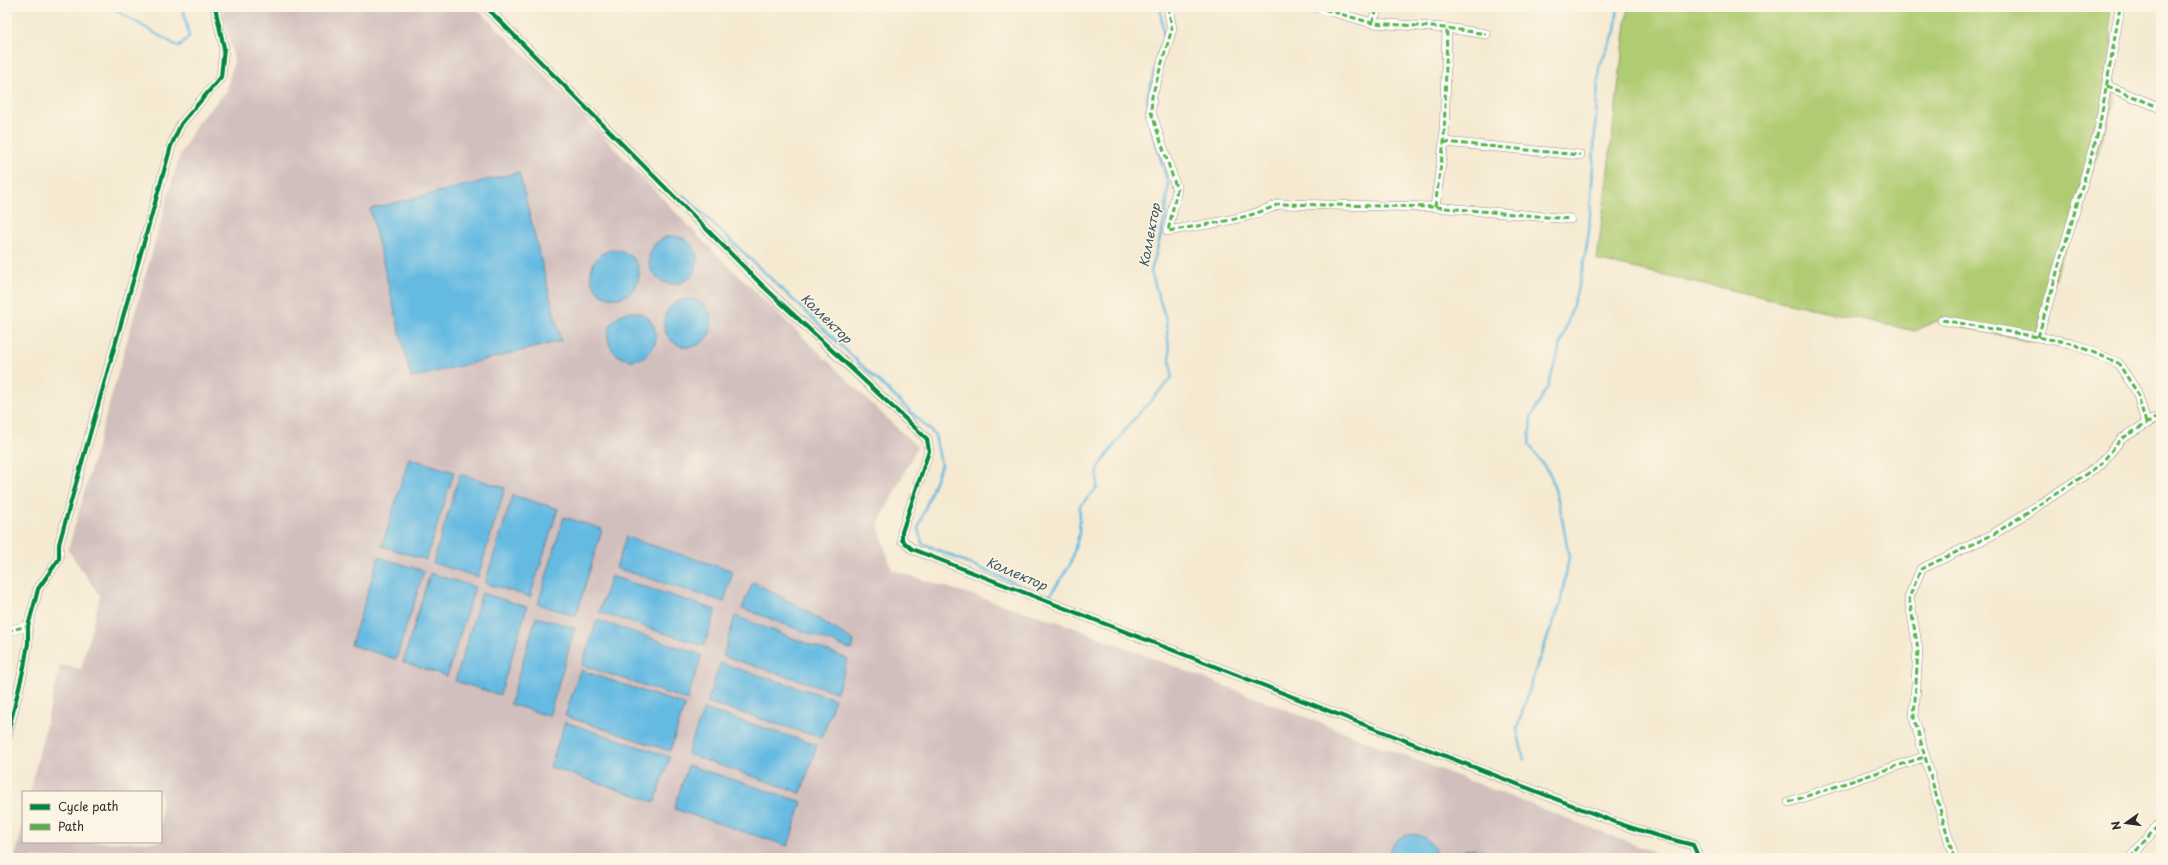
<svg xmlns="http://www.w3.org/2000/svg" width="2168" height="865" font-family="'Playpen Sans',sans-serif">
	<rect width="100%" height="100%" fill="#fcf5e5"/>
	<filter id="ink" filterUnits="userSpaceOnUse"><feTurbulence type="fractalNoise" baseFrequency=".025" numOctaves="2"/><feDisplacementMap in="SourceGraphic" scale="8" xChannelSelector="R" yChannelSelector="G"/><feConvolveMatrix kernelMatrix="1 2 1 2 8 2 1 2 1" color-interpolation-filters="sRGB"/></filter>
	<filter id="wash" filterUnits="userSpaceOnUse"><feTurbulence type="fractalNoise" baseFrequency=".012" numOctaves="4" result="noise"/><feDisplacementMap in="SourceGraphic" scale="16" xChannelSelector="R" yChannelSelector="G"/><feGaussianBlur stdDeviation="0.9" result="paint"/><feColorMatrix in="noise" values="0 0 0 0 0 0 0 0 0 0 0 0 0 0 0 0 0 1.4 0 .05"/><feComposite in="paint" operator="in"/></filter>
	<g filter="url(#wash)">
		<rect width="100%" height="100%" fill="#f5ead1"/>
		<path fill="#d1bfbd" d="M222 7H475L530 60 705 243 917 447 878 525 892 570 1062 623 1669 858H15L23 823V842H161V792H30L60 665 81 669 100 596 68 550 179 157 198 122 226 92 234 60Z"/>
		<path fill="#b0cc73" stroke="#6e7c4f" d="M1628 7H2109L2115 102 2033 342 1936 321 1915 331 1597 260Z"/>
		<path fill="#65bae2" stroke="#487286" d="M519 172 561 341 411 378 370 209Z
			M649 260a24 24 0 1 1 48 0a24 24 0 1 1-48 0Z
			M591 274a24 24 0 1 1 48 0a24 24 0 1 1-48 0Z
			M664 323a24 24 0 1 1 48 0a24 24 0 1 1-48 0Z
			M608 336a24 24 0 1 1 48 0a24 24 0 1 1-48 0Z
			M409 458 454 472 426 560 382 546Z
			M460 474 505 488 478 577 433 563Z
			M513 495 558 509 530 597 485 583Z
			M564 517 602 529 576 616 538 604Z
			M626 537 733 571 724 602 616 568Z
			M379 557 424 571 396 659 351 645Z
			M430 573 475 587 447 676 403 662Z
			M611 576 716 610 704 646 599 612Z
			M753 582 797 605 854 641 852 650 742 608Z
			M482 593 527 607 500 695 455 681Z
			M735 616 848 659 837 692 723 656Z
			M536 617 575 628 549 716 510 704Z
			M597 620 702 655 687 700 582 665Z
			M720 663 835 699 822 738 707 702Z
			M580 670 685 705 670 751 565 716Z
			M704 709 817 745 801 793 687 754Z
			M565 722 670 757 655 802 550 767Z
			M688 765 802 802 788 846 674 809Z
			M1414 834C1426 837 1436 844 1436 858H1388C1390 843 1399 835 1414 834Z
			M1474 849 1482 851 1490 858H1454L1465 850Z"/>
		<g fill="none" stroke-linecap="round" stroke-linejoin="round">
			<path stroke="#65bae2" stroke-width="2.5" d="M110 7 179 47 189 37 183 7
				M1148 103 1147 97 1164 38 1160 7
				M683 195 935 435 941 465 918 528 922 543 1028 589
				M1046 597 1048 598 1070 565 1079 534 1080 506 1097 488 1098 468 1128 426 1172 377 1166 320 1151 272 1165 219 1168 184 1150 123
				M1524 760 1517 729 1537 665 1560 605 1569 557 1560 507 1551 476 1529 444 1531 418 1548 386 1581 278 1589 232 1599 67 1615 31 1618 7"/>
		</g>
	</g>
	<g filter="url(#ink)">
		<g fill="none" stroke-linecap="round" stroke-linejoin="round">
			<g stroke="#908a7e" stroke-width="10">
				<path id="street" d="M486 7 764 287 927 439 929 451 902 532V540L912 549 1623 825 1658 836 1693 845 1699 858
					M1168 7 1172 29 1152 96 1151 112 1177 190 1168 231C1205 224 1244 221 1279 204L1435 207 1570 219
					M1316 7 1372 23 1447 28 1486 34
					M7 11 9 7
					M1372 23 1378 7
					M2107 86 2161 108
					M1444 142 1580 155
					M1435 207 1444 142 1447 28
					M1942 320 2071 343 2118 363 2137 392 2146 423
					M2038 337 2099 129 2120 7
					M7 631 28 626
					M7 737 24 667 28 643V626L35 601 38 589 59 559V544L171 146 181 124 221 77 224 48 215 7
					M1789 802 1924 757
					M1954 858 1914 718 1918 649 1909 598 1921 569 1994 534 2100 465 2121 439 2161 415
					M2130 858 2161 822"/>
			</g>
			<use href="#street" stroke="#fff" stroke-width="9"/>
			<path stroke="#56b246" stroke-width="3" stroke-dasharray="6 3" stroke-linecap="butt" d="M1168 7 1172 29 1152 96 1151 112 1177 190 1168 231C1205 224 1244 221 1279 204L1435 207 1570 219
				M1316 7 1372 23 1447 28 1486 34
				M7 11 9 7
				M1372 23 1378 7
				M2107 86 2161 108
				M1444 142 1580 155
				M1435 207 1444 142 1447 28
				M1942 320 2071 343 2118 363 2137 392 2146 423
				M2038 337 2099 129 2120 7
				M7 631 28 626
				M1789 802 1924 757
				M1954 858 1914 718 1918 649 1909 598 1921 569 1994 534 2100 465 2121 439 2161 415
				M2130 858 2161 822"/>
			<g stroke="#fcf5e5" stroke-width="6">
				<path id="cycleway" d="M486 7 764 287 927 439 929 451 902 532V540L912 549 1623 825 1658 836 1693 845 1699 858
					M7 737 24 667 28 643V626L35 601 38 589 59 559V544L171 146 181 124 221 77 224 48 215 7"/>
			</g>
			<use href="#cycleway" stroke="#00873e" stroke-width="4"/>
		</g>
	</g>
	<g text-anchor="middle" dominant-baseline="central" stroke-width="3" stroke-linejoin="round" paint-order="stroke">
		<g font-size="13" font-style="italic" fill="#3c5662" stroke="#fcf5e5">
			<text transform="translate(1149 235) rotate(-79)">Коллектор</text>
			<text transform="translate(827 318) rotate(44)">Коллектор</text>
			<text transform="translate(1017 573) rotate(23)">Коллектор</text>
		</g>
	</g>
	<rect width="2168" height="865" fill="none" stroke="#fcf5e5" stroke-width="24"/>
	<rect x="22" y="791" width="140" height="52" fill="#fcf5e5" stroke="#a8a49b"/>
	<rect x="30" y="804" width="20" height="6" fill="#00873e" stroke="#a8a49b"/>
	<text x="58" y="811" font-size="12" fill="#2b2b2b">Cycle path</text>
	<rect x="30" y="824" width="20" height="6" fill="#56b246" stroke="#a8a49b"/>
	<text x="58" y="831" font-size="12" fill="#2b2b2b">Path</text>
	<g transform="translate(2126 823) rotate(256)" stroke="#fcf5e5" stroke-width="3" paint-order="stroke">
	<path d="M0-3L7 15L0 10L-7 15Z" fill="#2b2b2b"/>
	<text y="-6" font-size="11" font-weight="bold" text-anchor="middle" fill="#2b2b2b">N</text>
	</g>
</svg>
